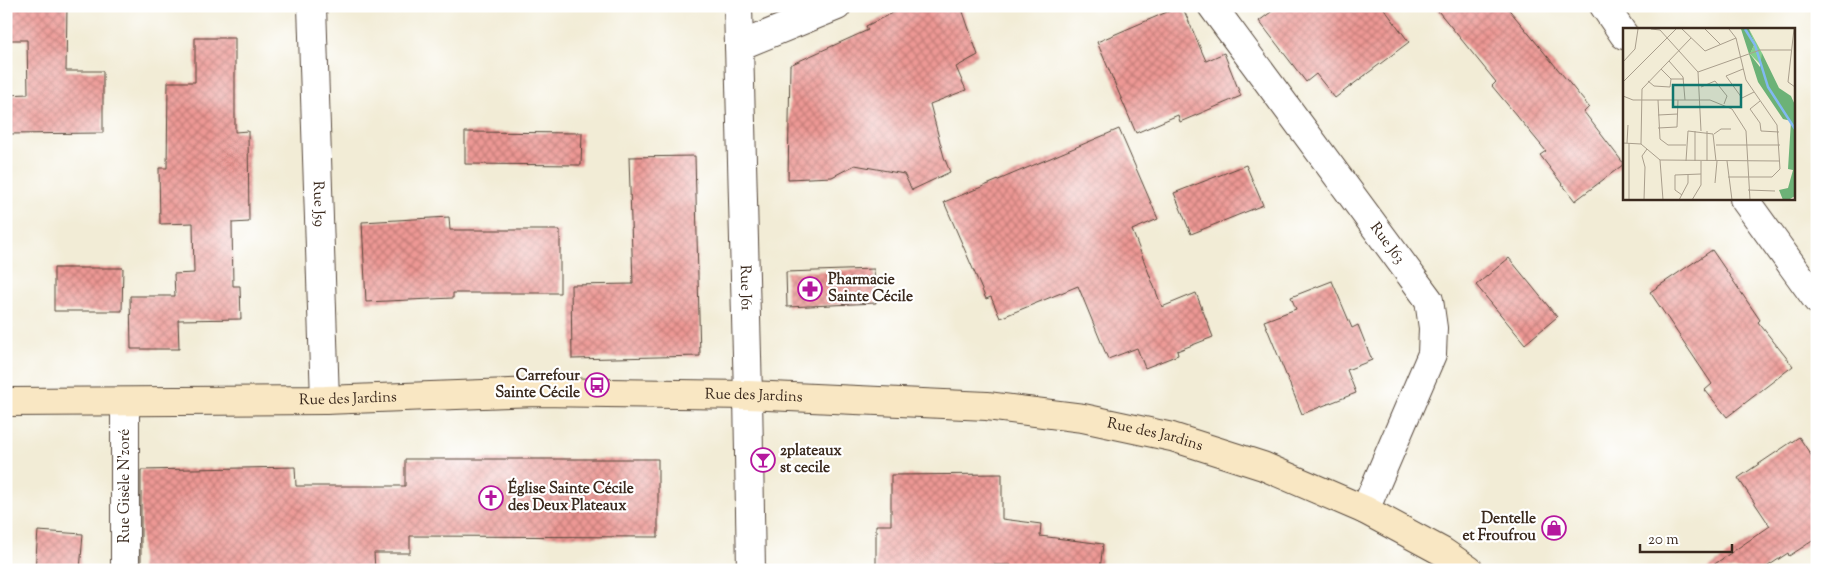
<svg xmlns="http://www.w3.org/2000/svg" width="1823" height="576" font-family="'Sorts Mill Goudy',serif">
	<defs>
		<pattern id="building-cross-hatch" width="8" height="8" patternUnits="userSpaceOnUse" patternTransform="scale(1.25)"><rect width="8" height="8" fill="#ed9894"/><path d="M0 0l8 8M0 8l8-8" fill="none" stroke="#c17c78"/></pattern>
	</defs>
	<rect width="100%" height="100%" fill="#fff"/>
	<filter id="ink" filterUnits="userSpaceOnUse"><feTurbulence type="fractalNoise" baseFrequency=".02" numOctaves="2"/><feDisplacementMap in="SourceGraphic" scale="10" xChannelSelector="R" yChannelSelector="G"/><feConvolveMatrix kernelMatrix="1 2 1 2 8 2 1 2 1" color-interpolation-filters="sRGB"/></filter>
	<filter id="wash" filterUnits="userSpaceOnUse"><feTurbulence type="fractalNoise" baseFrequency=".0096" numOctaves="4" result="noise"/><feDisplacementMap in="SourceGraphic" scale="20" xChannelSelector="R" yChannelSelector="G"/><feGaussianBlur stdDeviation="1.12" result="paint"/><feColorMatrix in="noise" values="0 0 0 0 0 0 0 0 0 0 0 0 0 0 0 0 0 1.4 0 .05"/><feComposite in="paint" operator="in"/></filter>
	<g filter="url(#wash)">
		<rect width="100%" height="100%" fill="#f2ecd6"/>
		<g id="blocks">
			<path fill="url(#building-cross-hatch)" d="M6 6H67L66 71H103V133L6 134V95L28 94 27 40H6Z
				M906 6H961L978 55 956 67 966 90 930 104 944 157 950 172 912 190 904 174 855 165 832 177 788 179 790 65 868 30 866 26Z
				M1181 6H1182L1206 61 1224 53 1241 96 1180 122 1178 115 1136 133 1097 42Z
				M1279 6H1382L1409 42 1335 98 1316 74 1306 82 1259 21Z
				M1434 6H1506L1589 107 1584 112 1624 164 1575 201 1540 155 1546 151 1492 86 1496 82Z
				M195 38H235V132L248 131 249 222 232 223 233 286H240L241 319 178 320 179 349H131L130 296H175L174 274 194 273 193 223 160 224 159 168H167L168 82H195Z
				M1119 129 1158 219 1132 230 1162 307 1196 293 1213 337 1177 351 1178 355 1145 368 1137 348 1108 359 1078 286 1000 318 991 297 986 299 944 202 989 184Z
				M465 132 582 133 581 165 465 164Z
				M695 156 700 356 572 359 571 285 633 284 629 157Z
				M1246 165 1263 205 1191 234 1174 193Z
				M449 217 450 230H560V293H453V298L366 302 362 222Z
				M1712 250 1760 320 1758 322 1793 366 1727 417 1705 390 1712 384 1650 292Z
				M1509 258 1557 317 1525 344 1476 285Z
				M54 268H123L122 311H54Z
				M874 269 876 303 787 307 786 272Z
				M1332 281 1352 328 1358 325 1372 360 1347 370 1356 393 1302 414 1264 321 1296 309 1291 297Z
				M1799 437 1817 464V538L1789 556 1788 553 1762 570H1706L1770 526 1738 478Z
				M405 459H658V537L410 536V553H374L375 570H141V470L295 467 296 486H405Z
				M1002 474V519L1041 524 1040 536 1103 544 1100 570H1010L1011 565H959V570H876V525H891V475Z
				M38 531 83 534 80 570H35Z"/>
		</g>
	</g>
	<g filter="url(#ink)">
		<use href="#blocks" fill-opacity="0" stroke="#56473a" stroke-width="1"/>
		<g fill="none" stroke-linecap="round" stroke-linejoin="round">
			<g stroke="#56473a" stroke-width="30">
				<g id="minor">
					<path id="s1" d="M312 6 325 400"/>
					<path id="s2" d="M738 6 748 395 751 570"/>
					<path id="s3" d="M1212 6 1429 300 1433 328 1432 354 1365 510"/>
					<path d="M1604 6 1624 35"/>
					<path d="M739 46 837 6"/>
					<path d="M1744 199 1817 300"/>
					<path d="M125 402V570"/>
				</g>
			</g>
			<g stroke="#56473a" stroke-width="30">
				<g id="secondary">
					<path id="s4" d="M6 402 325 400 537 392 748 395 987 406 1083 418 1172 437 1263 466 1365 510 1443 552 1469 570"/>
				</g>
			</g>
			<use href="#minor" stroke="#fff" stroke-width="28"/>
			<use href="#secondary" stroke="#f9e7c3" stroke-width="28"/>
		</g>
	</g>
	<defs>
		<g id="pharmacy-ring" transform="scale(1.25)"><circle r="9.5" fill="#fff" stroke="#b5179e" stroke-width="1.5"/><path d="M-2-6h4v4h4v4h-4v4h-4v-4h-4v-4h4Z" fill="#b5179e"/></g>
		<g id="bus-ring" transform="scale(1.25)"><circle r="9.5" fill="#fff" stroke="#b5179e" stroke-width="1.5"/><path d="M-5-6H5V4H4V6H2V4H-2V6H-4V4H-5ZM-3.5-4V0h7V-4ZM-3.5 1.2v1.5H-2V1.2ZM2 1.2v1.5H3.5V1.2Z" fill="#b5179e"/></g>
		<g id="bar-ring" transform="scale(1.25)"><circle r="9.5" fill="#fff" stroke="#b5179e" stroke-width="1.5"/><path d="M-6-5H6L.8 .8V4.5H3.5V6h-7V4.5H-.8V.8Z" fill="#b5179e"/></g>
		<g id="church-ring" transform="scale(1.25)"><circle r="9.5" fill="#fff" stroke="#b5179e" stroke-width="1.5"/><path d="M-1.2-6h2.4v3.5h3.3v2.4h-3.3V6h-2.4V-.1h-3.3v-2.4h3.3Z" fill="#b5179e"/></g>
		<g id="shop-ring" transform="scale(1.25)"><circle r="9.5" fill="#fff" stroke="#b5179e" stroke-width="1.5"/><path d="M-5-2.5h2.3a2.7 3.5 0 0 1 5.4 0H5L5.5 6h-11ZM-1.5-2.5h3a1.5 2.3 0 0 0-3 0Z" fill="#b5179e"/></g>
	</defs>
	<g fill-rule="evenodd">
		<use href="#pharmacy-ring" x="810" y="289"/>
		<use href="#bus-ring" x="597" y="385"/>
		<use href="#bar-ring" x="763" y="460"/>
		<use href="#church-ring" x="491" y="498"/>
		<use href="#shop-ring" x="1554" y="528"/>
	</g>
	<g text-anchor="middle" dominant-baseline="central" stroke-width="4.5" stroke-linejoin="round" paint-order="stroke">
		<g font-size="15" fill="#3b2a1e" stroke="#fff">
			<text stroke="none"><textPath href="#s1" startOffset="198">Rue J59</textPath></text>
			<text stroke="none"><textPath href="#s3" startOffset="295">Rue J63</textPath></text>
			<text stroke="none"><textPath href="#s2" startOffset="282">Rue J61</textPath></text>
			<text stroke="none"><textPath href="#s4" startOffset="748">Rue des Jardins</textPath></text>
			<text stroke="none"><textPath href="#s4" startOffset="342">Rue des Jardins</textPath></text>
			<text stroke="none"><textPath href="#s4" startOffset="1152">Rue des Jardins</textPath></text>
			<text transform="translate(125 486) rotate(-90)">Rue Gisèle N'zoré</text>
		</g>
		<g font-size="15" font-weight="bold" fill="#3b2a1e" stroke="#fff" text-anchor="start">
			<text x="828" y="280">Pharmacie<tspan x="828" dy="17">Sainte Cécile</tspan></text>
			<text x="580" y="376" text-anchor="end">Carrefour<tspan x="580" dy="17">Sainte Cécile</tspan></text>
			<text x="780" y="451">2plateaux<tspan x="780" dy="17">st cecile</tspan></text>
			<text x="508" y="489">Église Sainte Cécile<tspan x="508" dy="17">des Deux Plateaux</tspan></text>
			<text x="1536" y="519" text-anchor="end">Dentelle<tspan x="1536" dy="17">et Froufrou</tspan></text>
		</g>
	</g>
	<g transform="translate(1623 28)">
		<rect width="172" height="172" fill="#f2ecd6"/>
		<path d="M126 1 139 25V38L127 26 132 15Z" fill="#85cf8b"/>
		<path d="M118 1H126L132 15 127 26 137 39 139 25 156 60 168 68 172 77V168L167 171 160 172 156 162 165 160 170 142 165 141 168 93 160 91 135 54Z" fill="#6cb277"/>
		<path fill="none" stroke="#81b9f1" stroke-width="2.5" d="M122 1 132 17 145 59 172 101"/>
		<path fill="none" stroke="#a99e8c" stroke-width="1" d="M28 1 37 2 75 44 78 103M59 1 82 23 113 10M82 1 98 17M171 1 165 54 172 59M46 33 60 49 62 72M0 34 12 21 15 1M38 41 48 51H61M120 41 103 48 119 70 131 64M75 44 137 22H168M25 53 31 58 47 59 48 51M0 54 53 1M78 59 92 53 104 68 101 76M0 68 10 72H87L109 81 123 103 127 172M35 72 37 111 45 117H63M137 73 127 81 137 95 138 103 156 104M35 87 55 86M35 100 54 99 55 72M84 103V133M91 106 98 101H108M0 115 18 116 37 132M4 115 5 97M6 115V172M18 116 19 61 68 10M93 117H157M37 132 157 133M37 132 40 172M63 133 65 103 90 106 93 133M72 133V103M104 133 109 172M105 149H149L157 141 154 97 123 52 113 10 106 1M92 155 94 133M125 162 152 163M59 167 52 162V147L78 146M21 172 22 139 19 128 24 121M56 172 65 155V146M69 172 78 157V133"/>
		<path fill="#0f766e" fill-opacity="0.15" stroke="#0f766e" stroke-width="2.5" d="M50 57H118V79H50Z"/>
		<rect width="172" height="172" fill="none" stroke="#3b2a1e" stroke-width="2.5"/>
	</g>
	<rect width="1823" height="576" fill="none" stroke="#fff" stroke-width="25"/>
	<path d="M1640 544v8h92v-8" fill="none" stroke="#3b2a1e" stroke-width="2.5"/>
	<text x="1648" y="544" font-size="15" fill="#3b2a1e" stroke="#ffffff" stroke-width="4" paint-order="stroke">20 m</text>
</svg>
